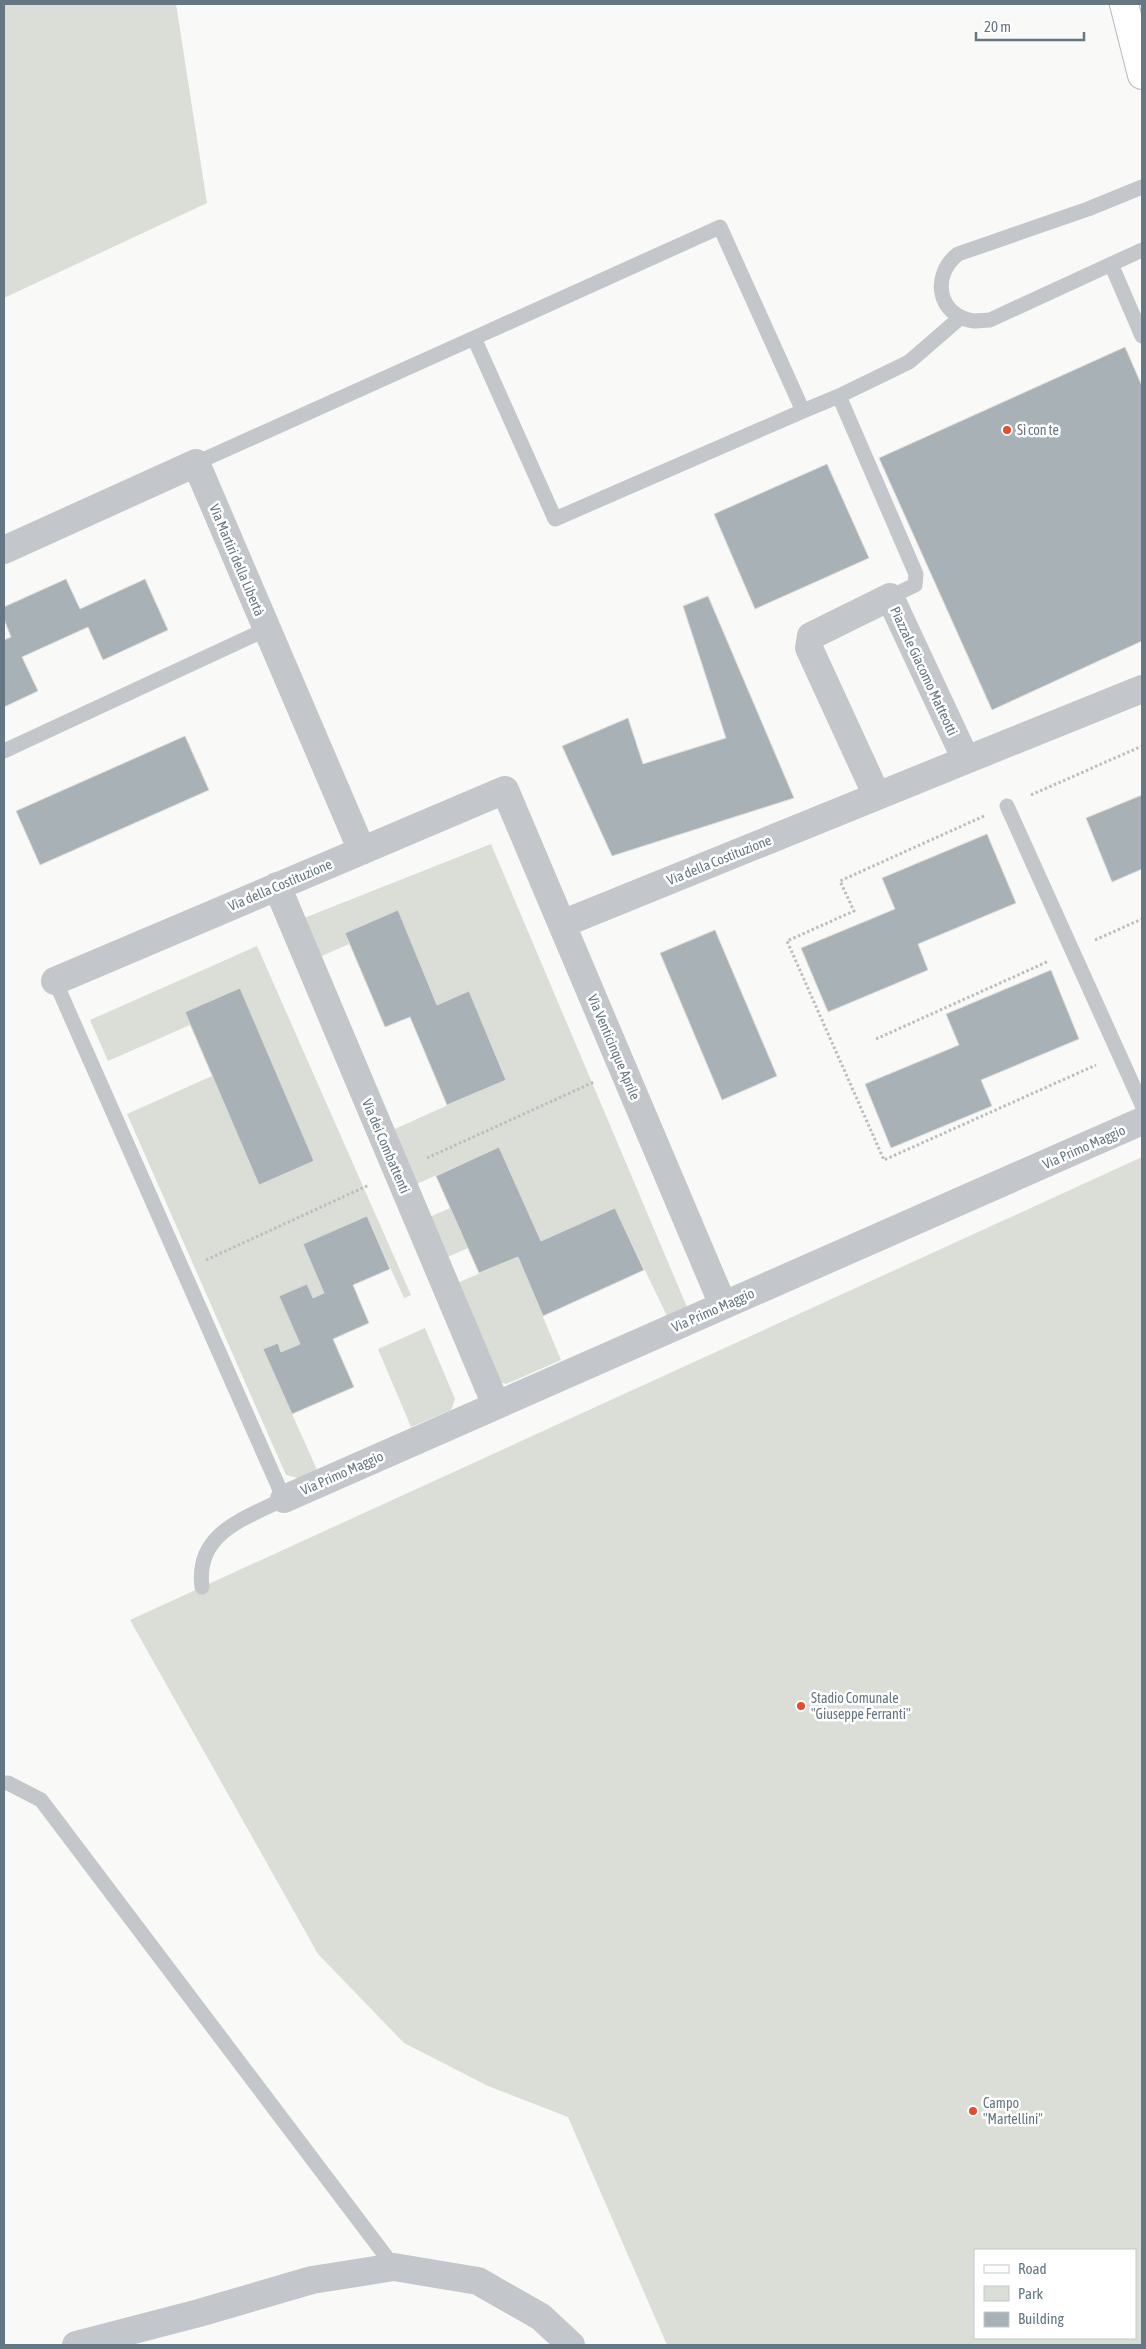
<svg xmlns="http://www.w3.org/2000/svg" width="1146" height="2349" font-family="'Asap Condensed',sans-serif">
	<rect width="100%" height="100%" fill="#f9f9f7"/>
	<path fill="#daded6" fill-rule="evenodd" d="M4 4H176L207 203 4 298Z
		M491 844 687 1307 667 1316 615 1208 541 1241 499 1147 410 1187 388 1132 506 1079 469 992 437 1005 398 911 345 933 349 944 315 959 299 920Z
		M257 946 411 1295 404 1298 367 1216 324 1293 300 1344 281 1352 277 1343 263 1349 318 1472 302 1479 286 1475 127 1114 212 1076 190 1025 108 1061 90 1020Z
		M1142 1157V2345H667L568 2117 488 2086 404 2043 318 1954 130 1620ZM975 2250H1135V2338H975Z
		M450 1208 468 1248 443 1259 425 1219Z
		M518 1257 561 1360 506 1384 498 1381 457 1283Z
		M425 1328 455 1399 451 1410 411 1427 378 1349Z"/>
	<path fill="#a7b1b6" stroke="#dbdbd9" d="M1125 347 1142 386V641L992 710 879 458Z
		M827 464 869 558 755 609 714 514Z
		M66 579 80 609 145 579 168 630 103 660 88 627 22 657 38 691 4 707V640L11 637 4 619V607Z
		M708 596 794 798 612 856 562 746 628 718 643 764 726 738 683 606Z
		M185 736 209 790 40 865 16 811Z
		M1142 795V869L1112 882 1086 818Z
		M987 834 1016 903 918 944 928 970 828 1012 801 948 895 909 882 878Z
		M398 910 437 1005 469 991 506 1080 447 1105 410 1017 385 1027 345 933Z
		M715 930 777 1076 722 1100 660 953Z
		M1051 970 1079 1039 981 1080 992 1106 891 1148 865 1084 959 1045 946 1014Z
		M240 988 314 1161 259 1185 185 1012Z
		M499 1147 541 1241 615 1208 644 1270 543 1316 518 1257 479 1273 436 1176Z
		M367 1216 390 1269 353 1285 369 1323 333 1339 354 1387 292 1414 263 1349 278 1343 281 1352 300 1344 279 1296 307 1284 313 1298 324 1293 303 1244Z"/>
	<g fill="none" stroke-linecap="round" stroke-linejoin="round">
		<g stroke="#b3b9be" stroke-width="30">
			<path id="secondary" d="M1124 4 1142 75"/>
		</g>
		<path stroke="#bbbec1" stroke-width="3" stroke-dasharray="2.5 2.5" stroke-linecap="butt" d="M1031 795 1142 746
			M984 816 840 881 854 911 787 941 884 1160 1096 1065
			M1095 940 1142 919
			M876 1039 1049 961
			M427 1158 594 1082
			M206 1260 369 1185"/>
		<path stroke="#c3c7cb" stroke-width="15" d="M1142 187 1088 209 958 254C931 275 937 316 974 321 979 321 985 320 990 320L1142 250
			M1111 264 1142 336
			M803 411 555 519 474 338 720 227 803 411 839 396
			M196 463 474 338
			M890 597 915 585 916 574 839 396 909 362 961 317
			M4 751 267 629
			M1007 806 1142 1105
			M55 981 284 1499C244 1519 195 1533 202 1587
			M4 1783H8L41 1800 394 2267"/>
		<path stroke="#c3c7cb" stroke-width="28" d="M4 550 196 463 362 851
			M966 760 1142 689
			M277 886 496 1405
			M562 924 966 760 890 597 811 636 809 648 877 796
			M55 981 505 790 723 1305
			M284 1499 1142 1121
			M76 2345 199 2313 312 2280 394 2267 478 2281 541 2317 571 2345"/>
		<use href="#secondary" stroke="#fff" stroke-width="28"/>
	</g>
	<g fill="#e44d2d" stroke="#fff" stroke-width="2">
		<circle cx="1007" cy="430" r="5"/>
		<circle cx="801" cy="1706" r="5"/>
		<circle cx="973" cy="2111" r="5"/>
	</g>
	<g text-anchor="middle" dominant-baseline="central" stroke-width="5" stroke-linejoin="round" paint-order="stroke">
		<g font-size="14" fill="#657782" stroke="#fff" text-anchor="start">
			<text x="1017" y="430">Sì con te</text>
			<text x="811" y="1698">Stadio Comunale<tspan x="811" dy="16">"Giuseppe Ferranti"</tspan></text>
			<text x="983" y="2103">Campo<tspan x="983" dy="16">"Martellini"</tspan></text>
		</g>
		<g font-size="14" fill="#657782" stroke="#fff">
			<text transform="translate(237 560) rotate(67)">Via Martiri della Libertà</text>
			<text transform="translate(924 671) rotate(65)">Piazzale Giacomo Matteotti</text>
			<text transform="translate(719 860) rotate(-22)">Via della Costituzione</text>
			<text transform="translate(280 885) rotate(-23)">Via della Costituzione</text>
			<text transform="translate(614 1047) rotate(67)">Via Venticinque Aprile</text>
			<text transform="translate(386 1146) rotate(67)">Via dei Combattenti</text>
			<text transform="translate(1084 1147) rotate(-24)">Via Primo Maggio</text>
			<text transform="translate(713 1310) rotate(-24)">Via Primo Maggio</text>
			<text transform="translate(342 1473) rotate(-24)">Via Primo Maggio</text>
		</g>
	</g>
	<rect width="1146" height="2349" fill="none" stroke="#657782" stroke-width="10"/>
	<rect x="974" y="2249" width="162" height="90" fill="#ffffff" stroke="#c1c9cd"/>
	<rect x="984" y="2265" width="25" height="8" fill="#ffffff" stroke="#c1c9cd"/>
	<text x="1018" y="2274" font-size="15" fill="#657782">Road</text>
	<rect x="984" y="2286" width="25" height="15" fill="#daded6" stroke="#c1c9cd"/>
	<text x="1018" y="2299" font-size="15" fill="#657782">Park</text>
	<rect x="984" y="2312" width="25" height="15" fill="#a7b1b6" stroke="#c1c9cd"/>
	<text x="1018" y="2324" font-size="15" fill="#657782">Building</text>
	<path d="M976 32v8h108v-8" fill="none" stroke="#657782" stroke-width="2.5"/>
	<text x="984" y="32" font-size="15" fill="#657782" stroke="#ffffff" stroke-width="4" paint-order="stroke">20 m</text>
</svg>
